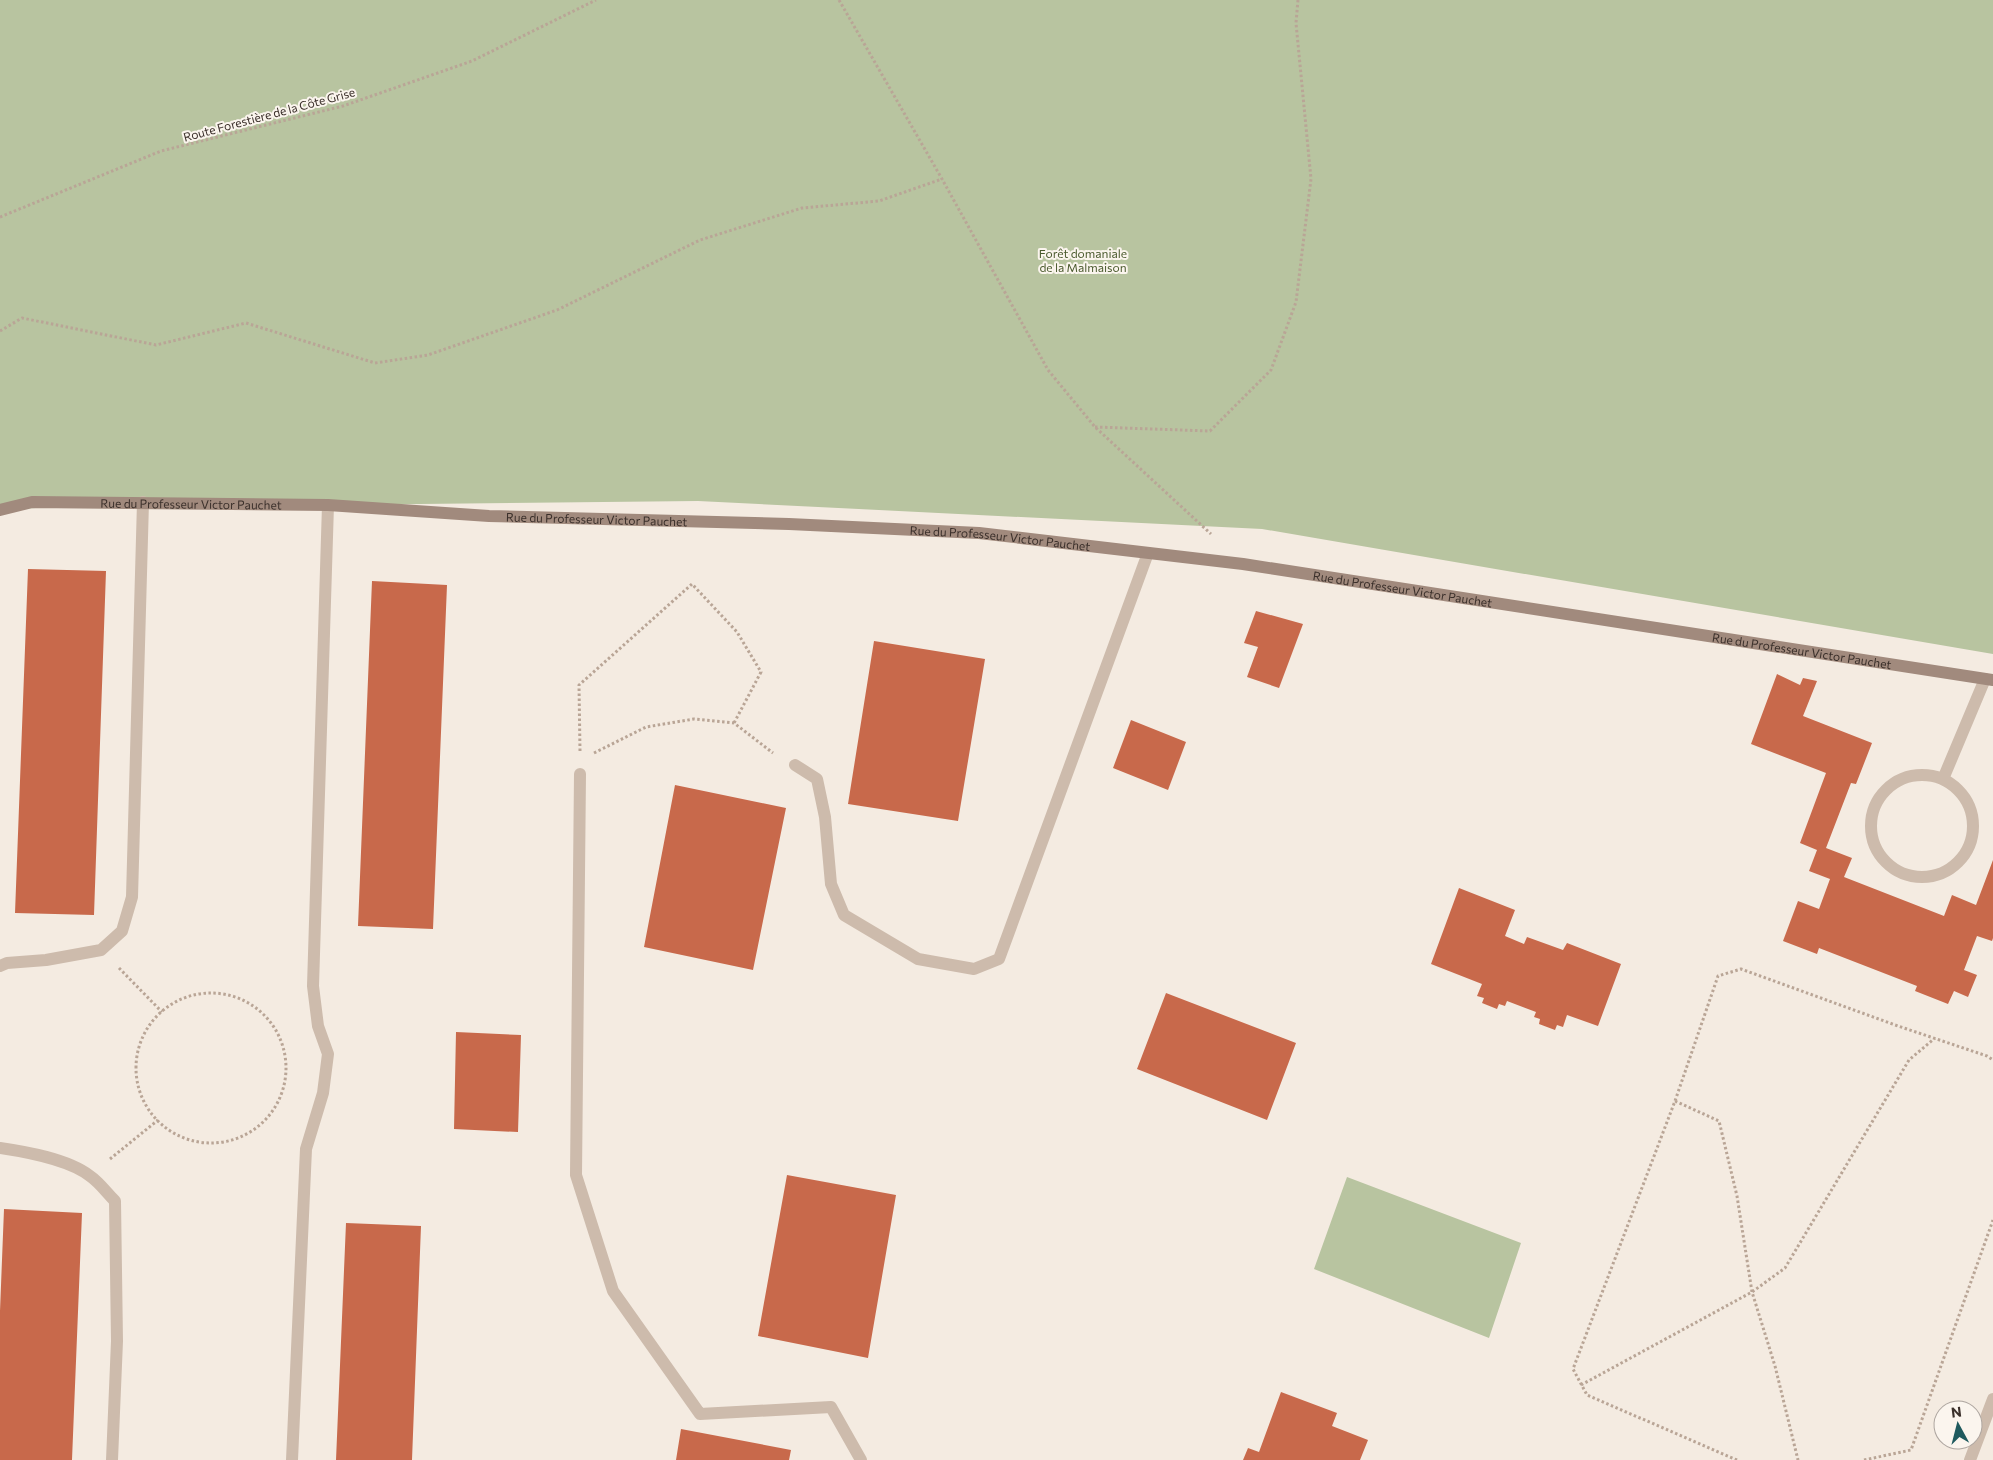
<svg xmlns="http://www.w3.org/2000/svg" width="1993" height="1460" font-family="Commissioner,sans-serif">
	<rect width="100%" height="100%" fill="#f4ebe1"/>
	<path fill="#b8c4a0" d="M0 0H1993V654L1262 529 698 501 328 505 143 502 0 510Z
		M1347 1177 1521 1243 1489 1338 1314 1269Z"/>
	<path fill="#c8694b" d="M28 569 106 571 94 915 15 913Z
		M372 581 447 585 433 929 358 926Z
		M1256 611 1303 624 1279 688 1247 677 1258 647 1244 643Z
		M874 641 985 659 958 821 848 804Z
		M1777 674 1800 685 1803 678 1817 681 1803 716 1872 743 1856 784 1851 783 1826 848 1852 858 1844 877 1944 916 1952 895 1976 905 1993 860V938L1992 941 1977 936 1964 970 1977 975 1968 997 1954 991 1948 1004 1915 991 1917 986 1819 948 1817 954 1783 941 1798 901 1819 909 1830 879 1809 871 1817 850 1800 843 1826 773 1751 744Z
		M1131 720 1186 742 1168 790 1113 768Z
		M675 785 786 808 753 970 644 947Z
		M1459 888 1515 910 1505 936 1524 944 1527 937 1563 950 1567 943 1621 964 1598 1026 1567 1015 1563 1027 1557 1025 1555 1030 1539 1024 1540 1019 1534 1017 1536 1012 1507 1001 1505 1006 1499 1004 1497 1009 1482 1003 1484 998 1477 996 1482 984 1431 964Z
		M1166 993 1296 1043 1267 1120 1137 1069Z
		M456 1032 521 1035 518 1132 454 1129Z
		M787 1175 896 1195 868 1358 758 1336Z
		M4 1209 82 1213 72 1460H0V1311Z
		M346 1223 421 1226 412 1460H336Z
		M1281 1392 1337 1413 1332 1426 1368 1440 1360 1460H1243L1248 1448 1259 1452Z
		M681 1429 791 1450 789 1460H676Z"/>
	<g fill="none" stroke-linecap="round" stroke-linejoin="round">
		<path stroke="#b9a596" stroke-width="3" stroke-dasharray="2.5 2.5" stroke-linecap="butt" d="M839 0 942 179 1048 370 1095 427 1211 534
			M0 217 161 151 343 106 472 61 596 0
			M0 331 22 318 156 345 246 323 375 363 428 355 557 310 700 240 802 208 879 201 942 179
			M1095 427 1210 431 1271 370 1296 302 1311 179 1296 23 1298 0
			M580 751 579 685 692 584 737 632 761 672 734 723
			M594 753 646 727 694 719 734 723 773 753
			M119 968 162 1012
			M136 1068a75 75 0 1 1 150 0a75 75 0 1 1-150 0Z
			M1675 1101 1719 1121 1737 1196 1752 1292 1775 1366 1798 1460
			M110 1159 158 1120
			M1581 1385 1752 1292 1785 1268 1909 1060 1935 1038
			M1737 1460 1587 1395 1573 1369 1675 1101 1718 976 1741 969 1898 1026 1987 1056 1993 1060
			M1864 1460 1911 1450 1993 1220"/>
		<path stroke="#cdbbac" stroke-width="12" d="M795 765 817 779 825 817 831 884 844 915 918 959 974 969 999 959 1148 553
			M580 774 576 1175 613 1291 700 1414 831 1407 861 1460
			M1871 826a51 51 0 1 1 102 0a51 51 0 1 1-102 0Z
			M1943 779 1985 679
			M0 966 7 963 46 960 101 950 122 931 132 897 143 502
			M0 1148C27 1152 68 1159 90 1176 99 1182 107 1193 115 1201L117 1341 112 1460
			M292 1460 306 1149 323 1093 328 1054 318 1026 313 986 328 505
			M1970 1460 1993 1399"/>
		<path stroke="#a18a7d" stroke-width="12" id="s1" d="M0 510 32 502 328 505 489 516 789 524 979 533 1243 564 1993 680"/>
	</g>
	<g text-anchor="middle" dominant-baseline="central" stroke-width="4" stroke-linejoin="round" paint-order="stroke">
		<g font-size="12" fill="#3b302b" stroke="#fbf5ee">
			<text transform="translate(269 114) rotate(-15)">Route Forestière de la Côte Grise</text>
			<text stroke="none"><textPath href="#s1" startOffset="192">Rue du Professeur Victor Pauchet</textPath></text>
			<text stroke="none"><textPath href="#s1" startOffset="598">Rue du Professeur Victor Pauchet</textPath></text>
			<text stroke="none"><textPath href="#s1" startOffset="1002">Rue du Professeur Victor Pauchet</textPath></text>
			<text stroke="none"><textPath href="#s1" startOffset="1408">Rue du Professeur Victor Pauchet</textPath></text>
			<text stroke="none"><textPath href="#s1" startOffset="1812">Rue du Professeur Victor Pauchet</textPath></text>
		</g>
		<g font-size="12" fill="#4a5a2e" stroke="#fbf5ee">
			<text x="1083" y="253">Forêt domaniale<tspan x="1083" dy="14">de la Malmaison</tspan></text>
		</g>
	</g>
	<g transform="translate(1958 1425) rotate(353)"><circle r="24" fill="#fbf5ee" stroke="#aea6a0"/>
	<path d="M0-4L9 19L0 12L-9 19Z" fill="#1f5a5e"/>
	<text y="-8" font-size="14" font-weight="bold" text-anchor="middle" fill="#3b302b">N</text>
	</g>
</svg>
